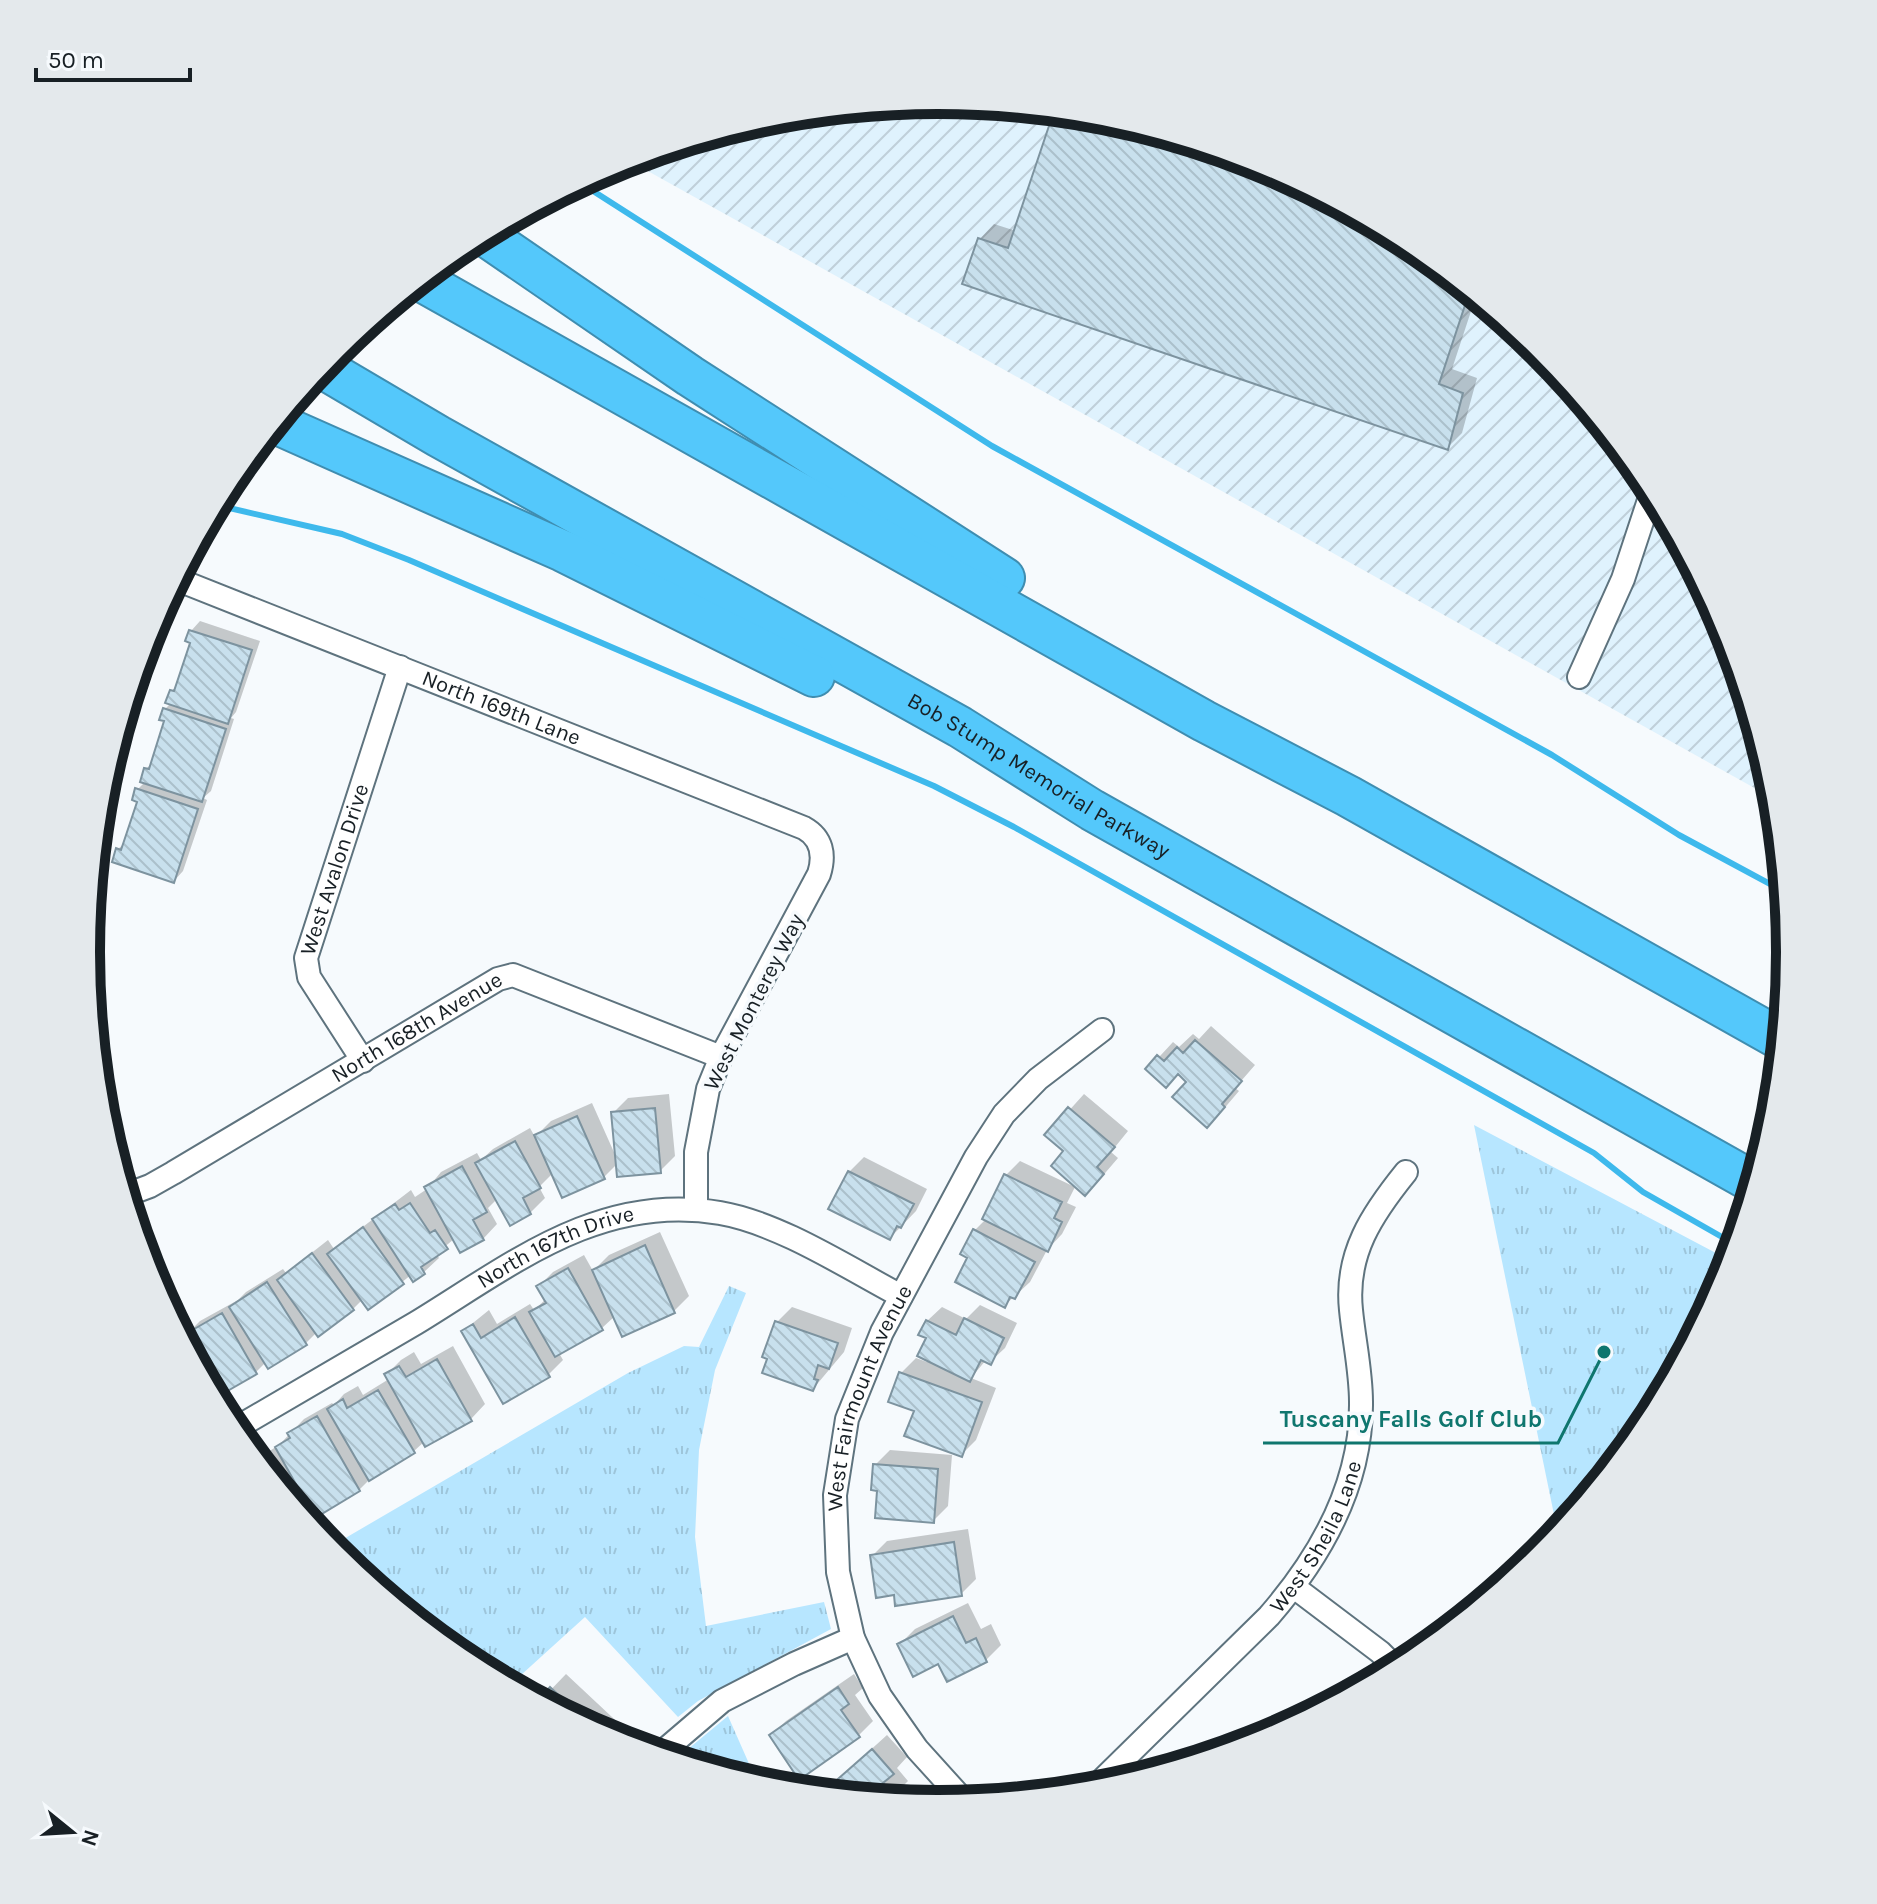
<svg xmlns="http://www.w3.org/2000/svg" width="1877" height="1904" font-family="Karla,sans-serif">
	<defs>
		<pattern id="industrial-furrows" width="10" height="10" patternUnits="userSpaceOnUse" patternTransform="scale(2)"><rect width="10" height="10" fill="#dff2fd"/><path d="M-1 1l2-2M0 10L10 0M9 11l2-2" fill="none" stroke="#bfcfd9"/></pattern>
		<pattern id="grass-tufts" width="24" height="20" patternUnits="userSpaceOnUse" patternTransform="scale(2)"><rect width="24" height="20" fill="#b7e6ff"/><path d="M3 7l-1-3M5 7V3M7 7l1-3M15 17l-1-3M17 17v-4M19 17l1-3" fill="none" stroke="#9dc5da"/></pattern>
		<pattern id="building-back-hatch" width="6" height="6" patternUnits="userSpaceOnUse" patternTransform="scale(2)"><rect width="6" height="6" fill="#c8e0ed"/><path d="M-1 5l2 2M0 0l6 6M5-1l2 2" fill="none" stroke="#abc0cb"/></pattern>
	</defs>
	<rect width="100%" height="100%" fill="#f6fafd"/>
	<path fill="url(#industrial-furrows)" d="M939 100 1105 116 1265 165 1412 243 1542 350 1648 479 1726 626 1775 786 1776 800 628 160 773 116Z"/>
	<path fill="url(#grass-tufts)" d="M1474 1125 1731 1261 1726 1279 1647 1426 1558 1534Z
		M729 1286 746 1293 715 1370 699 1450 695 1537 706 1626 824 1602 831 1629 698 1701 678 1717 585 1617 510 1685 464 1661 330 1547 628 1373 684 1346 699 1347Z
		M728 1716 758 1784 676 1759Z"/>
	<path fill="#0003" d="M1056 111 1105 116 1265 165 1413 243 1476 296 1452 369 1477 378 1462 433 1447 448 980 239 994 224 1016 231Z
		M200 621 260 641 236 712 231 718 234 719 211 791 203 798 207 800 183 871 174 881 118 849 126 842 139 801 137 790 145 782 146 769 153 762 167 720 165 709 171 703 172 691 179 683 193 642 191 631Z
		M1211 1026 1255 1065 1235 1088 1239 1091 1222 1111 1179 1072 1148 1069 1173 1042 1179 1047 1193 1034 1199 1039Z
		M669 1094 675 1156 660 1171 618 1163 604 1177 553 1173 539 1187 545 1198 530 1213 497 1199 488 1208 497 1224 483 1239H454L436 1254 439 1258 424 1272 414 1279 411 1275 369 1308 363 1299 353 1309 317 1332 306 1343 266 1362 256 1372 213 1394 181 1334 189 1329 190 1331 200 1321 238 1300 246 1292 283 1269 286 1273 328 1240 334 1249 411 1190 415 1197 427 1189 441 1172 477 1153 481 1160 493 1149 530 1128 535 1137 551 1121 592 1103 617 1159 613 1113 628 1098Z
		M1084 1094 1128 1131 1111 1152 1118 1158 1100 1179 1047 1135Z
		M864 1157 927 1189 916 1211 890 1238 849 1172Z
		M1020 1161 1075 1187 1067 1203 1076 1207 1062 1234 1047 1250 1030 1282 1004 1306 970 1257 975 1230 986 1219 1006 1175Z
		M660 1232 689 1296 674 1311 615 1316 602 1328 559 1353 563 1360 548 1375 463 1331 489 1310 497 1324 530 1304 534 1310 546 1299 539 1286 553 1272 584 1255 593 1271 609 1255Z
		M980 1305 1017 1323 1005 1348 990 1362 986 1360 971 1378 996 1388 976 1440 961 1455 916 1410 901 1373 916 1358 927 1362V1321L942 1307 966 1319Z
		M792 1307 852 1328 844 1352 813 1389 777 1322Z
		M453 1346 485 1404 471 1419 424 1442 414 1451 372 1477 359 1490 308 1501 299 1510 250 1450 263 1443 268 1452 279 1445 304 1419 332 1403 334 1405 344 1394 358 1386 363 1395 389 1379 386 1375 401 1360 414 1352 421 1364Z
		M890 1450 952 1455 948 1506 933 1521 879 1489 875 1465Z
		M968 1529 976 1579 961 1594 895 1593 872 1556 887 1541Z
		M968 1603 981 1629 991 1624 1001 1645 986 1660 948 1679 939 1662 900 1644 915 1629Z
		M566 1674 628 1732 619 1742 540 1701Z
		M854 1674 863 1688 855 1695 873 1721 858 1736 771 1735 786 1721Z
		M887 1735 907 1757 897 1768 908 1781 889 1800 823 1793Z"/>
	<g fill="none" stroke-linecap="round" stroke-linejoin="round">
		<path stroke="#3eb9ec" stroke-width="6" d="M579 182 992 446 1552 755 1679 835 1785 892
			M216 505 342 534 409 560 934 786 1014 827 1594 1153 1643 1192 1736 1245"/>
	</g>
	<path fill="url(#building-back-hatch)" stroke="#7d939f" stroke-width="2" d="M1054 111 1105 116 1265 165 1413 243 1470 290 1439 384 1463 393 1448 450 962 284 978 238 1008 248Z
		M189 630 252 650 228 724 165 703 170 690 174 691 190 643 185 641Z
		M163 708 226 729 202 802 140 782 144 768 149 769 164 721 159 720Z
		M135 788 198 809 174 883 112 862 116 848 121 850 137 802 132 800Z
		M1195 1040 1242 1081 1222 1104 1225 1107 1207 1128 1172 1097 1186 1082 1178 1074 1166 1088 1145 1069 1157 1055 1164 1061 1177 1047 1183 1053Z
		M1068 1107 1115 1147 1097 1167 1104 1174 1085 1196 1051 1166 1063 1151 1044 1135Z
		M655 1108 661 1173 617 1177 611 1112Z
		M577 1116 605 1179 562 1198 534 1135Z
		M515 1141 541 1188 523 1198 531 1214 510 1226 475 1163Z
		M462 1166 487 1212 473 1220 484 1240 460 1253 424 1187Z
		M848 1171 914 1204 901 1228 897 1226 890 1240 828 1209Z
		M1004 1174 1062 1202 1054 1218 1062 1222 1048 1252 982 1219Z
		M410 1203 430 1233 435 1230 448 1249 421 1267 425 1274 413 1282 372 1219 395 1204 399 1210Z
		M363 1227 404 1284 368 1310 327 1254Z
		M973 1229 1035 1262 1015 1299 1010 1297 1005 1308 955 1282 967 1258 960 1254Z
		M645 1245 675 1313 622 1337 592 1270Z
		M312 1253 354 1310 318 1337 277 1280Z
		M568 1268 603 1330 555 1357 529 1312 546 1303 536 1286Z
		M267 1282 307 1345 268 1369 229 1307Z
		M222 1313 257 1374 217 1397 182 1336Z
		M515 1317 550 1377 503 1404 461 1331 473 1324 481 1338Z
		M964 1318 1004 1338 991 1365 981 1360 970 1382 917 1356 926 1338 918 1335 926 1320 956 1335Z
		M775 1321 838 1343 829 1369 818 1365 814 1379 818 1380 813 1391 762 1373 767 1359 762 1357Z
		M437 1359 472 1421 425 1447 384 1374 399 1366 406 1377Z
		M899 1372 982 1402 962 1457 904 1436 914 1411 888 1402Z
		M378 1390 415 1453 369 1481 327 1409 343 1399 347 1408Z
		M317 1416 360 1491 315 1518 275 1447 290 1438 287 1433Z
		M268 1456 300 1511 259 1461Z
		M873 1464 938 1469 934 1523 875 1518 877 1491 871 1490Z
		M954 1542 962 1596 895 1606 894 1595 876 1598 870 1555Z
		M953 1616 966 1643 976 1638 987 1662 947 1682 938 1664 913 1677 897 1644Z
		M550 1687 598 1732 538 1700Z
		M838 1687 849 1704 841 1710 860 1737 799 1780 769 1735Z
		M872 1749 894 1774 883 1783 895 1797 892 1800 822 1793Z"/>
	<g fill="none" stroke-linecap="round" stroke-linejoin="round">
		<g stroke="#5e737e" stroke-width="26">
			<g id="minor">
				<path id="s1" d="M176 579 804 828C822 838 825 855 819 874L721 1057 708 1089 696 1152V1210"/>
				<path d="M146 641 152 623"/>
				<path d="M1579 677 1623 579 1653 488"/>
				<path id="s2" d="M363 1061 309 977 306 958 400 667"/>
				<path id="s3" d="M126 1195 150 1186 173 1173 498 979 513 975 721 1057"/>
				<path id="s4" d="M233 1430C294 1394 355 1359 416 1323 511 1265 600 1192 720 1213 779 1223 848 1268 901 1296"/>
				<path d="M1294 1587 1380 1652 1397 1669"/>
				<path d="M660 1754 722 1701 794 1664 853 1638"/>
				<path id="s5" d="M1093 1789 1269 1616C1321 1556 1362 1484 1361 1402 1361 1371 1354 1341 1351 1310 1345 1254 1372 1214 1406 1172"/>
				<path id="s6" d="M965 1802 917 1749 880 1696 853 1638 838 1572 835 1495 847 1419 882 1332 976 1157 1004 1114 1038 1079 1102 1030"/>
			</g>
		</g>
		<g stroke="#3f8db0" stroke-width="44">
			<g id="motorway">
				<path d="M483 234 690 376 1004 578"/>
				<path d="M420 280 1204 721 1348 796 1782 1040"/>
				<path id="s7" d="M321 367 438 436 960 727 1092 810 1755 1183"/>
				<path d="M275 423 563 551 814 676"/>
			</g>
		</g>
		<use href="#minor" stroke="#fff" stroke-width="22"/>
		<use href="#motorway" stroke="#54c8fb" stroke-width="40"/>
	</g>
	<g text-anchor="middle" dominant-baseline="central" stroke-width="7" stroke-linejoin="round" paint-order="stroke">
		<g font-size="22" fill="#182025" stroke="#f6fafd">
			<text stroke="none"><textPath href="#s1" startOffset="350">North 169th Lane</textPath></text>
			<text stroke="none"><textPath href="#s7" startOffset="826">Bob Stump Memorial Parkway</textPath></text>
			<text stroke="none"><textPath href="#s2" startOffset="212">West Avalon Drive</textPath></text>
			<text transform="translate(754 1002) rotate(-63)">West Monterey Way</text>
			<text stroke="none"><textPath href="#s3" startOffset="336">North 168th Avenue</textPath></text>
			<text stroke="none"><textPath href="#s4" startOffset="372">North 167th Drive</textPath></text>
			<text stroke="none"><textPath href="#s6" startOffset="448">West Fairmount Avenue</textPath></text>
			<text stroke="none"><textPath href="#s5" startOffset="340">West Sheila Lane</textPath></text>
		</g>
	</g>
	<path d="M0 0H1877V1904H0ZM100 952a838 838 0 1 1 1676 0a838 838 0 1 1-1676 0Z" fill="#e4e9ec" fill-rule="evenodd"/>
	<path fill="none" stroke="#182025" stroke-width="10" d="M100 952a838 838 0 1 1 1676 0a838 838 0 1 1-1676 0Z"/>
	<path fill="none" stroke="#0f766e" stroke-width="3" d="M1604 1352L1558 1443H1263"/>
	<circle fill="#0f766e" stroke="#f6fafd" stroke-width="3" cx="1604" cy="1352" r="8"/>
	<g font-size="24" text-anchor="middle" font-weight="bold" fill="#0f766e" stroke="#f6fafd" stroke-width="7" stroke-linejoin="round" paint-order="stroke">
		<text x="1411" y="1427">Tuscany Falls Golf Club</text>
	</g>
	<g transform="translate(72 1832) rotate(108)" stroke="#f6fafd" stroke-width="6" paint-order="stroke">
	<path d="M0-6L14 30L0 20L-14 30Z" fill="#182025"/>
	<text y="-12" font-size="22" font-weight="bold" text-anchor="middle" fill="#182025">N</text>
	</g>
	<path d="M36 68v12h154v-12" fill="none" stroke="#182025" stroke-width="4"/>
	<text x="48" y="68" font-size="24" fill="#182025" stroke="#f6fafd" stroke-width="6" paint-order="stroke">50 m</text>
</svg>
